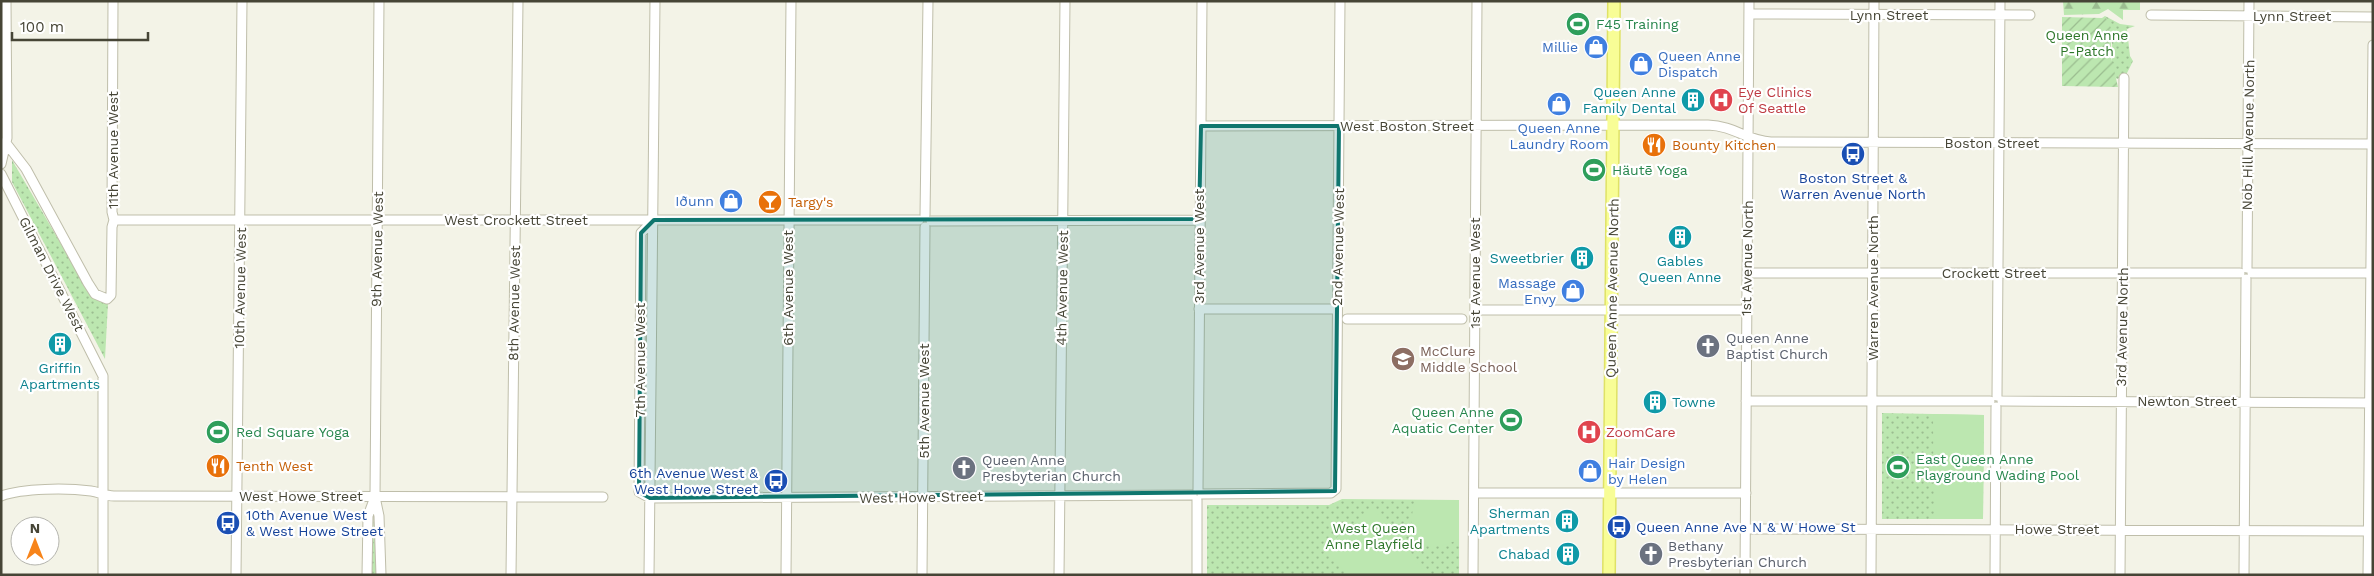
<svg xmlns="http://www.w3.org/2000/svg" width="2374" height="576" font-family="'Work Sans',sans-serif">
	<defs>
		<pattern id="grass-dots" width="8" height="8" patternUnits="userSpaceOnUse" patternTransform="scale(1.25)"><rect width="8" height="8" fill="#bce7b0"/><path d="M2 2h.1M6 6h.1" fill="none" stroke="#9bbd90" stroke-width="1.8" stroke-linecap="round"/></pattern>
		<pattern id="forest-firs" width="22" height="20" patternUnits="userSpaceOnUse" patternTransform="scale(1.25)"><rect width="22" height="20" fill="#bce7b0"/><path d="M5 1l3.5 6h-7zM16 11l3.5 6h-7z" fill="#9bbd90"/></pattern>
		<pattern id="garden-furrows" width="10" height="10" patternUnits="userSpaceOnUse" patternTransform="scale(1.25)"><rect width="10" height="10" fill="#bce7b0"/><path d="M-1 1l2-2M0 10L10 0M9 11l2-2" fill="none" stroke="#9bbd90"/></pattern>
		<pattern id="water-rules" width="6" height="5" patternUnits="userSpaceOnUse" patternTransform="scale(1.25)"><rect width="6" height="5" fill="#a4b8ef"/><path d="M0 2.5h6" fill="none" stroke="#8797c2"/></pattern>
	</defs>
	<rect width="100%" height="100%" fill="#f3f3e7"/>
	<path fill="url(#grass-dots)" d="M2105 16 2120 24 2135 26 2127 29 2130 56 2133 61 2126 75 2117 79C2109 71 2113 55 2112 44 2111 35 2107 25 2105 16Z
		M12 160 89 292 108 303 105 359 12 182Z
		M1882 413 1984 415 1983 519H1882Z
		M1342 499 1459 500V575H1207V505H1329Z
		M374 511 378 532 377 575H371Z"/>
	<path fill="url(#forest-firs)" d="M2063 1H2140V10H2123V20L2108 9 2099 14 2064 15Z"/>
	<path fill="url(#garden-furrows)" d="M2105 16 2111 28V57L2118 87 2062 86V17L2102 18Z"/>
	<path fill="#bce7b0" d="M1933 414 1984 415 1983 519H1934Z
		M1416 500H1459V539C1421 558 1402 538 1416 500Z
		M1373 508 1427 575H1347L1325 547Z"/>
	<path fill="url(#water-rules)" d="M1897 454C1907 457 1907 464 1904 473L1896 478C1891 466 1886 464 1897 454Z"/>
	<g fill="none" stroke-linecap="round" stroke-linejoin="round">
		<g stroke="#bfbeaa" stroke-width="11">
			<path id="minor" d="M1749 14 2030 15
				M2151 15 2373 17
				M1201 126 1708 125C1735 126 1747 141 1771 142L2373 144
				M6 143 26 169 88 283 95 294 107 299 111 295 112 227 114 220 112 212 113 1
				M1 164 7 138 6 1
				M1 174 103 376V575
				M925 215 928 1
				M114 220H919
				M931 221 1199 220
				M2247 268 2249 1
				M1747 273H2240
				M2252 273H2370
				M1199 309H1337
				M1475 310H1746
				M1347 319H1462
				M1997 396 2000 1
				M1746 401H1990
				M2002 401 2373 403
				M1198 490 1202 1
				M1474 493H1746
				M1202 494 1331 493 1336 489 1340 1
				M1 496C23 488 67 488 91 491 99 492 105 496 114 496L603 497
				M375 497 379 516 381 575
				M650 498 1192 495
				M650 498 639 492 641 233 654 220
				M1746 529 2368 531
				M236 575 242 1
				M367 575 368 516 375 497 379 1
				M511 575 518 1
				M649 575 655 1
				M786 575 791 1
				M922 575 925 227
				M1059 575 1065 1
				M1197 575V500
				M1473 575 1477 1
				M1745 575 1749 1
				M1871 575 1874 1
				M1995 575 1996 407
				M2120 575 2124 78
				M2244 575 2246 279
				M2368 575 2373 45"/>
		</g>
		<g stroke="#dfe266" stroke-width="14">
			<path id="major" d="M1609 575 1614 1"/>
		</g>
		<use href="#minor" stroke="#fff" stroke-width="9"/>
		<use href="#major" stroke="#f8fd96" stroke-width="11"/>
	</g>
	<path fill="#0f766e" fill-opacity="0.2" stroke="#0f766e" stroke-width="4" stroke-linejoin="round" d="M1201 126H1339L1335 491 650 498 639 492 641 233 654 220 1199 219Z"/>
	<defs>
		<g id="stadium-disc" transform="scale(1.25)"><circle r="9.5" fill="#2e9e5b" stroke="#fff"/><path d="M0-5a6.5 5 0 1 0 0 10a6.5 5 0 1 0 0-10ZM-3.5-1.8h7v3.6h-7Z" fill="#fff"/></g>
		<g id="shop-disc" transform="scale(1.25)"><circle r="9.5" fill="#3f7fe0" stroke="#fff"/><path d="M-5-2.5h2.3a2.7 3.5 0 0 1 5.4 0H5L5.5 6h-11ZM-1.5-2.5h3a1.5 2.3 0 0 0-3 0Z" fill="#fff"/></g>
		<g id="building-disc" transform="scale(1.25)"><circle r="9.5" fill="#0f9aa8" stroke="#fff"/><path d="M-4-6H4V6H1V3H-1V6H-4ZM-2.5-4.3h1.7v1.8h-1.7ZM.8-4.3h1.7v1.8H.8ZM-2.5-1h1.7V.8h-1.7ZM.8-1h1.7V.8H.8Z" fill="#fff"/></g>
		<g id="hospital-disc" transform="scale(1.25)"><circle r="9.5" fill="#e0444e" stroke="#fff"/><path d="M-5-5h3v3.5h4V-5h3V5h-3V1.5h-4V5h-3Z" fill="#fff"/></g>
		<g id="restaurant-disc" transform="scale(1.25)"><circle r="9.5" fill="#e8710a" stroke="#fff"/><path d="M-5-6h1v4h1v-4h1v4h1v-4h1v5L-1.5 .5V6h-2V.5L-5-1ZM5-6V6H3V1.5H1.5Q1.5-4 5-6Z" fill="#fff"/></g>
		<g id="bus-disc" transform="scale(1.25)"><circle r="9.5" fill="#1a4fb4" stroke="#fff"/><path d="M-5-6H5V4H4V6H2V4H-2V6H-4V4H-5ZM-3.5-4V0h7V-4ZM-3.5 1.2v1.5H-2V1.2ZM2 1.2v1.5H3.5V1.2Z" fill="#fff"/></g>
		<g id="bar-disc" transform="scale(1.25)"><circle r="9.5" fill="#e8710a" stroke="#fff"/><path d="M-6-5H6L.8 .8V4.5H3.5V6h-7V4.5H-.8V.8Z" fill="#fff"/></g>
		<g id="church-disc" transform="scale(1.25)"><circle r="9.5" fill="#6b7280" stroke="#fff"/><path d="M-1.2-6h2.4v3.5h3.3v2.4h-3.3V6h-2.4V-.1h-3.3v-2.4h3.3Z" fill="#fff"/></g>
		<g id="school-disc" transform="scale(1.25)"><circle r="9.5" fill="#8d6e63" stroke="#fff"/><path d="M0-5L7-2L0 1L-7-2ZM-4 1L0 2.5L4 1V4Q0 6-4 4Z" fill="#fff"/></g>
	</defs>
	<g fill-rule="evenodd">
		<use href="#stadium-disc" x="1578" y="24"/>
		<use href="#shop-disc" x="1596" y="47"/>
		<use href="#shop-disc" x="1641" y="64"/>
		<use href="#building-disc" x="1693" y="100"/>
		<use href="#hospital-disc" x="1721" y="100"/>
		<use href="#shop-disc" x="1559" y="104"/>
		<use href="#restaurant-disc" x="1654" y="145"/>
		<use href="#bus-disc" x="1853" y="154"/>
		<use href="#stadium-disc" x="1594" y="170"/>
		<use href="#shop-disc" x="731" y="201"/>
		<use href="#bar-disc" x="770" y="202"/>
		<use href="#building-disc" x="1680" y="237"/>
		<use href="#building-disc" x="1582" y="258"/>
		<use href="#shop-disc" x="1573" y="291"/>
		<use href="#building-disc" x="60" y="344"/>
		<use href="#church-disc" x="1708" y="346"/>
		<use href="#school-disc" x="1403" y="359"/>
		<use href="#building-disc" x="1655" y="402"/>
		<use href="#stadium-disc" x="1511" y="420"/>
		<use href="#stadium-disc" x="218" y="432"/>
		<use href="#hospital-disc" x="1589" y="432"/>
		<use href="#restaurant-disc" x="218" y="466"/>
		<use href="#stadium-disc" x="1898" y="467"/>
		<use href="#church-disc" x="964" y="468"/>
		<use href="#shop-disc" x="1590" y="471"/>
		<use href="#bus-disc" x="776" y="481"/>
		<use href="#building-disc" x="1567" y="521"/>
		<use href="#bus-disc" x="228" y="523"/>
		<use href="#bus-disc" x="1619" y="527"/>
		<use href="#building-disc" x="1568" y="554"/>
		<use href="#church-disc" x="1651" y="554"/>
	</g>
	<g text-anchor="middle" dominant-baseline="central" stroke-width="4.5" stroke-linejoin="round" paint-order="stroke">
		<g font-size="14" fill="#464536" stroke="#fff">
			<text x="1889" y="15">Lynn Street</text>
			<text x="2292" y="16">Lynn Street</text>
			<text x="1407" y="126">West Boston Street</text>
			<text transform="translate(2248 135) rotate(-89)">Nob Hill Avenue North</text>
			<text x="1992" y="143">Boston Street</text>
			<text transform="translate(113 150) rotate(-90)">11th Avenue West</text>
			<text x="516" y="220">West Crockett Street</text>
			<text transform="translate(1199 246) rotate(-90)">3rd Avenue West</text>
			<text transform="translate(1338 247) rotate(-89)">2nd Avenue West</text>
			<text transform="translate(377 249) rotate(-89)">9th Avenue West</text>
			<text transform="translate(1747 258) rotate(-89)">1st Avenue North</text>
			<text transform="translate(1475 273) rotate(-90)">1st Avenue West</text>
			<text x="1994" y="273">Crockett Street</text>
			<text transform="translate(52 274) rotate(63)">Gilman Drive West</text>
			<text transform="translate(240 288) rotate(-89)">10th Avenue West</text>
			<text transform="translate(788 288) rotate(-90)">6th Avenue West</text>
			<text transform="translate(1062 288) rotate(-89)">4th Avenue West</text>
			<text transform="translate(1612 288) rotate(-89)">Queen Anne Avenue North</text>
			<text transform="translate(1873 288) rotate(-90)">Warren Avenue North</text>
			<text transform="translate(514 303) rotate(-89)">8th Avenue West</text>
			<text transform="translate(2122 327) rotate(-89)">3rd Avenue North</text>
			<text transform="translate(640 360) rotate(-90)">7th Avenue West</text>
			<text transform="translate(924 401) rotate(-90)">5th Avenue West</text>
			<text x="2187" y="401">Newton Street</text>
			<text x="301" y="496">West Howe Street</text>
			<text transform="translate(921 497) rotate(-1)">West Howe Street</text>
			<text x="2057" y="529">Howe Street</text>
		</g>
		<g font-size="14" fill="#27864d" stroke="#fff" text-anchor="start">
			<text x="1596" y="24">F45 Training</text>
			<text x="1612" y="170">Häutē Yoga</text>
			<text x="1494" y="412" text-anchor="end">Queen Anne<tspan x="1494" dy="16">Aquatic Center</tspan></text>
			<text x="236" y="432">Red Square Yoga</text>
			<text x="1916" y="459">East Queen Anne<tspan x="1916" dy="16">Playground Wading Pool</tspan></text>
		</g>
		<g font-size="14" fill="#2e772a" stroke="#fff">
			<text x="2087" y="35">Queen Anne<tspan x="2087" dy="16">P-Patch</tspan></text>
			<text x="1374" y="528">West Queen<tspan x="1374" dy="16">Anne Playfield</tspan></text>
		</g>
		<g font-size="14" fill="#366cbe" stroke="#fff" text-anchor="end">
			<text x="1578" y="47">Millie</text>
			<text x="1658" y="56" text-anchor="start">Queen Anne<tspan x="1658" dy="16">Dispatch</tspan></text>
			<text x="1559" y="128" text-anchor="middle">Queen Anne<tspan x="1559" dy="16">Laundry Room</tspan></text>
			<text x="714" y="201">Iðunn</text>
			<text x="1556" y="283">Massage<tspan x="1556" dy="16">Envy</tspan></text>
			<text x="1608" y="463" text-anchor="start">Hair Design<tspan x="1608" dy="16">by Helen</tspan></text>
		</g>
		<g font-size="14" fill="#0d838f" stroke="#fff" text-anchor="end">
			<text x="1676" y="92">Queen Anne<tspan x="1676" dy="16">Family Dental</tspan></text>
			<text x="1564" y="258">Sweetbrier</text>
			<text x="1680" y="261" text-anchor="middle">Gables<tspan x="1680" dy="16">Queen Anne</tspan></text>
			<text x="60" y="368" text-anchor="middle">Griffin<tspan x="60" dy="16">Apartments</tspan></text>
			<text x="1672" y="402" text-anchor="start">Towne</text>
			<text x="1550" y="513">Sherman<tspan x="1550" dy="16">Apartments</tspan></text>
			<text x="1550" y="554">Chabad</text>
		</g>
		<g font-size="14" fill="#be3a42" stroke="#fff" text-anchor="start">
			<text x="1738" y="92">Eye Clinics<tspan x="1738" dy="16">Of Seattle</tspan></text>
			<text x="1606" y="432">ZoomCare</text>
		</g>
		<g font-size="14" fill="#c56008" stroke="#fff" text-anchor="start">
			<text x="1672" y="145">Bounty Kitchen</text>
			<text x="788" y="202">Targy's</text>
			<text x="236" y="466">Tenth West</text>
		</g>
		<g font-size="14" fill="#164399" stroke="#fff" text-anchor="start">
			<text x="1853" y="178" text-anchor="middle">Boston Street &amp;<tspan x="1853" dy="16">Warren Avenue North</tspan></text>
			<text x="758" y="473" text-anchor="end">6th Avenue West &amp;<tspan x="758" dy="16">West Howe Street</tspan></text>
			<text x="246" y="515">10th Avenue West<tspan x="246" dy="16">&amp; West Howe Street</tspan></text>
			<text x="1636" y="527">Queen Anne Ave N &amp; W Howe St</text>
		</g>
		<g font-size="14" fill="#5b616d" stroke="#fff" text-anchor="start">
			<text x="1726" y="338">Queen Anne<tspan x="1726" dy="16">Baptist Church</tspan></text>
			<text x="982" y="460">Queen Anne<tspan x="982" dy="16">Presbyterian Church</tspan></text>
			<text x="1668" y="546">Bethany<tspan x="1668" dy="16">Presbyterian Church</tspan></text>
		</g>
		<g font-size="14" fill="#785e54" stroke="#fff" text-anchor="start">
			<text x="1420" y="351">McClure<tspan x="1420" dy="16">Middle School</tspan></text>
		</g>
	</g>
	<rect width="2374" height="576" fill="none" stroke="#464536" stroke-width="5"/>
	<g transform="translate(35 541)"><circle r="24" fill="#ffffff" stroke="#b5b5af"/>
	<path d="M0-4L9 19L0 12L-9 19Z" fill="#f7841a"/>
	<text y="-8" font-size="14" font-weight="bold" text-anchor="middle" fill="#464536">N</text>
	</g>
	<path d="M12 32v8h136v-8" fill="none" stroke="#464536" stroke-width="2.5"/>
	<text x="20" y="32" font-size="15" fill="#464536" stroke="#ffffff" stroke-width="4" paint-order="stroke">100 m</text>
</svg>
